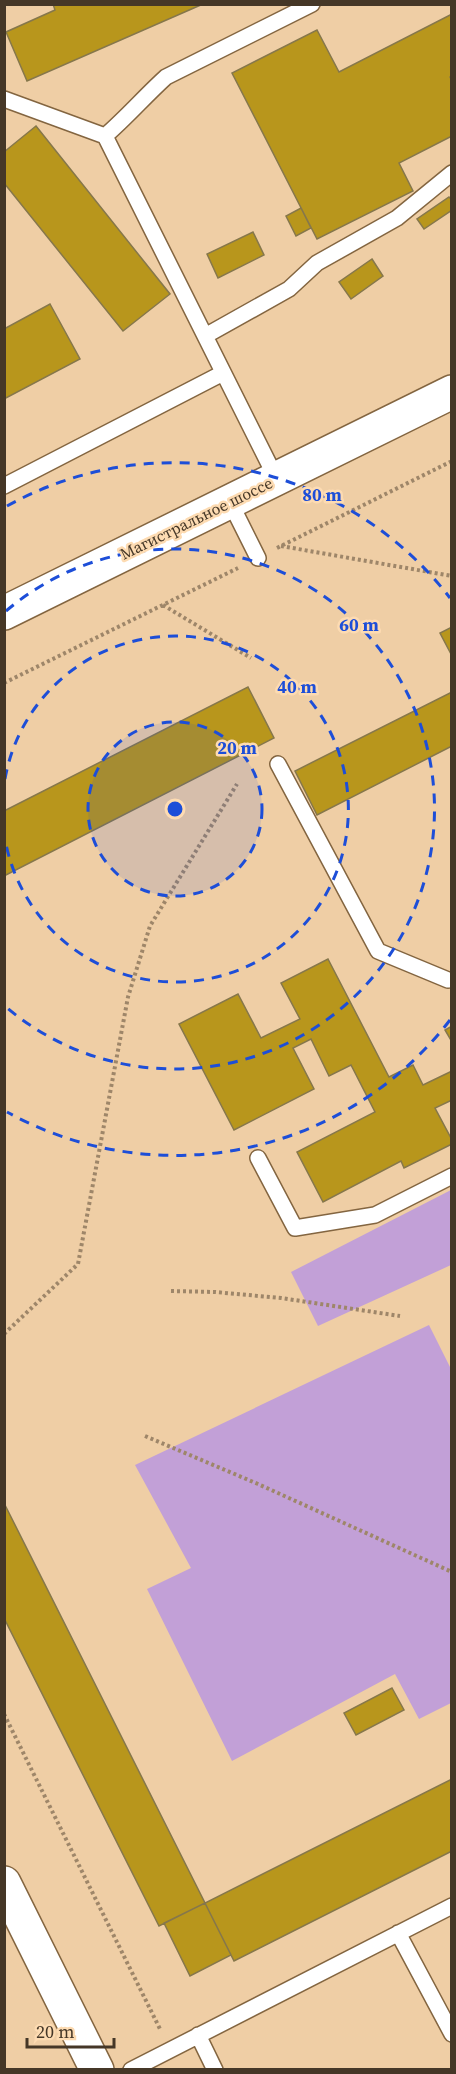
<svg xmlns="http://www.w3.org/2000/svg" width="456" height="2074" font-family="'Source Serif 4',serif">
	<rect width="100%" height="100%" fill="#efcea5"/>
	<path fill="#c2a0d7" d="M451 1190V1265L318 1326 291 1272Z
		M429 1325 451 1369V1703L419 1719 395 1674 232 1761 147 1589 191 1568 135 1465Z"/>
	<path fill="#b8961c" stroke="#86774b" stroke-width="1.5" d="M53 4H203L27 81 6 32 55 10Z
		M452 14V76L450 77 452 81V136L399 163 413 191 317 239 232 73 317 30 339 72Z
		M36 126 170 294 123 331 4 183V152Z
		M449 197 452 200V210L424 229 417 219Z
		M301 208 311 228 296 236 286 216Z
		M253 232 264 255 218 278 207 254Z
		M372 259 383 276 351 299 339 282Z
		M50 304 80 359 4 399V329Z
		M452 627V656L440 633Z
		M248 687 274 738 4 876V811Z
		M452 692V746L317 815 295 771Z
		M328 959 389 1077 413 1065 423 1085 452 1071V1100L435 1108 452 1140V1144L404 1168 401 1161 323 1202 297 1152 375 1112 351 1065 329 1076 311 1039 293 1048 314 1089 234 1130 179 1024 238 994 261 1038 300 1019 281 983Z
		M452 1026V1042L445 1030Z
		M4 1503 205 1903 159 1926 4 1618Z
		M392 1688 404 1710 356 1735 344 1713Z
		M452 1779V1851L234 1961 205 1903Z
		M205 1903 231 1955 190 1976 164 1923Z"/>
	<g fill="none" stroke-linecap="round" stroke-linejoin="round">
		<g stroke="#836540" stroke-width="18">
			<path id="service" d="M4 99 105 136 276 478
				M105 136C127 117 145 96 166 77L312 4
				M205 336 289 289 317 263 397 218 452 173
				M4 486 223 373
				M230 502 258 558
				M278 764 378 951 448 980
				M258 1158 295 1228 375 1215 452 1176
				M398 1933 452 2034
				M198 2035 215 2070
				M131 2070 452 1906"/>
		</g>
		<g stroke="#836540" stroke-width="36">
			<path id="secondary" d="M4 613 452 392
				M4 1883 97 2070"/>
		</g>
		<path stroke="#9e8669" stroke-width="4" stroke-dasharray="3 3" stroke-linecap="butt" d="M281 546 452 576
			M277 548 452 461
			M163 605 251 658
			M4 683 238 568
			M171 1291 215 1292 281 1298 400 1316
			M4 1334 78 1264 128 997 150 926 237 784
			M145 1436 258 1484 452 1572
			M4 1714 161 2031"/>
		<use href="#service" stroke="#fff" stroke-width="15"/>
		<use href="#secondary" stroke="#fff" stroke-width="33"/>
	</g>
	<circle cx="175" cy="809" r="87" fill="#1d4ed8" fill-opacity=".12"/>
	<g fill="none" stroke="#1d4ed8" stroke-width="3" stroke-dasharray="10 8">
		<circle cx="175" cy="809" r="87"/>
		<path d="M5 779A173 173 0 1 1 5 839"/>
		<path d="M6 611A260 260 0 1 1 6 1007"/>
		<path d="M450 1020A347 347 0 0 1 7 1112M7 506A347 347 0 0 1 450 598"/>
	</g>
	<g text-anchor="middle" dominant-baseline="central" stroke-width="5" stroke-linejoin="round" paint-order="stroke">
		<g font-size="16" fill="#453727" stroke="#fddbb2">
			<text transform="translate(196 518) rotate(-26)">Магистральное шоссе</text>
		</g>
	</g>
	<circle cx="175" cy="809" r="9" fill="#1d4ed8" stroke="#fddbb2" stroke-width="3"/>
	<g font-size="18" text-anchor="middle" font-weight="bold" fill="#1d4ed8" stroke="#fddbb2" stroke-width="5" stroke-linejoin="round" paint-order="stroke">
		<text x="322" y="501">80 m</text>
		<text x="359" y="631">60 m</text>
		<text x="297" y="693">40 m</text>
		<text x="237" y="754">20 m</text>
	</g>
	<rect width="456" height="2074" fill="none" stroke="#453727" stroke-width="12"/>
	<path d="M27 2038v9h87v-9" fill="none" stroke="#453727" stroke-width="3"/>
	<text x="36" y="2038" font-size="18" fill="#453727" stroke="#fddbb2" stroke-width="4.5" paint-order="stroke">20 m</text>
</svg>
